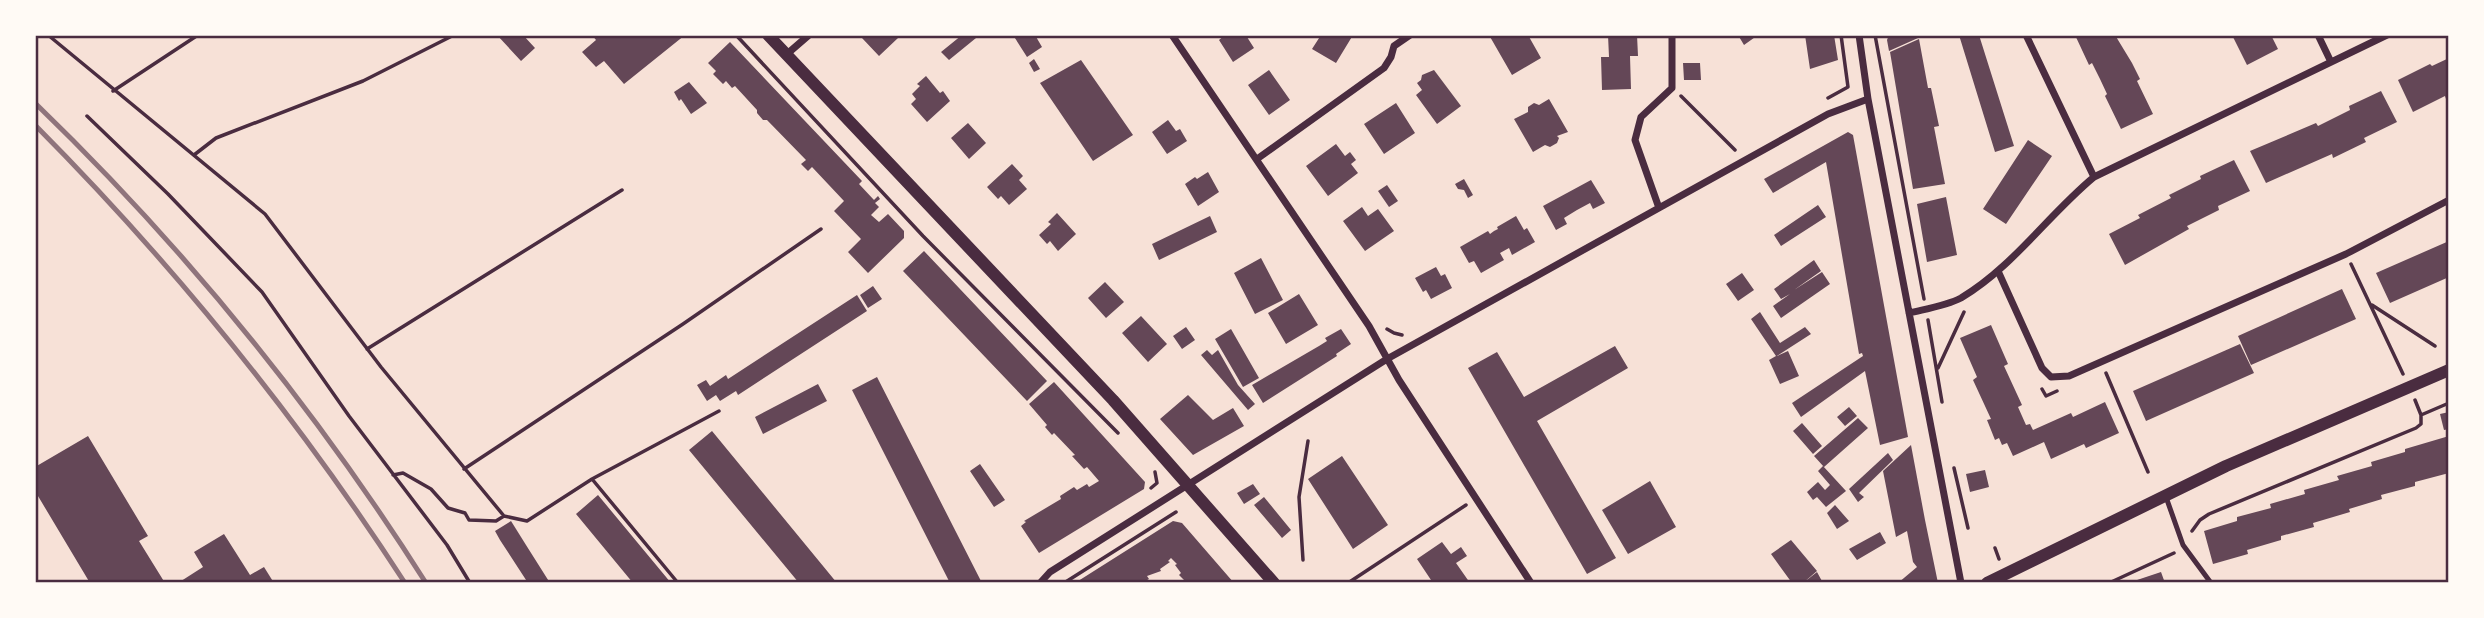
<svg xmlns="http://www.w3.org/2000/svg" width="2484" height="618" font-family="'Archivo Narrow',sans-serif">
	<rect width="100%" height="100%" fill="#f7e1d7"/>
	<path fill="#644757" d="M497 35H523L535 48 521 61Z
		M592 35H685L624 84 604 61 596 67 582 52 596 40Z
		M865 35H896L898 38 879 56 862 38Z
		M962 35H974L976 38 949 60 941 52Z
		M1013 35H1035L1042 47 1027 57Z
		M1225 35H1249L1247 37 1254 48 1233 62 1219 40Z
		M1321 35H1353L1336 63 1312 49Z
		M1489 35H1528L1541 58 1512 75Z
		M1608 35H1637L1638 56H1630L1631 89 1602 90 1601 57H1609Z
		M1738 35H1758L1744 45Z
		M1805 35H1834L1838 60 1810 69Z
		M1889 35H1917L1918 38 1889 51 1887 40Z
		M1959 35H1979L2014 146 1995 152Z
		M2075 35H2115L2132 63 2140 79 2137 81 2153 114 2121 129 2105 96 2107 94 2100 79 2092 63 2089 65Z
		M2232 35H2271L2278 49 2247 65Z
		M1919 39 1928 88H1931L1939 126 1934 127 1945 184 1913 189 1890 52Z
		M730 42 862 181 859 184 874 200 878 196 880 199 875 203 879 207 871 215 879 222 888 214 904 231V238L868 273 848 252 861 239 834 211 844 201 812 167 808 171 801 164 806 160 767 120H763L757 113V110L735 86 732 88 726 81 723 84 713 74 716 71 708 63Z
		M2449 58V98L2446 99 2445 96 2413 112 2398 80 2430 64 2432 66Z
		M1034 59 1040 69 1034 72 1029 63Z
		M1081 60 1133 135 1093 161 1040 83Z
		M1683 63H1700L1701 80H1684Z
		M1269 70 1290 100 1269 115 1248 85Z
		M1434 70 1461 106 1437 124 1416 95 1422 90 1417 83 1421 80 1422 75Z
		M926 76 940 93 943 91 950 101 927 122 911 104 916 99 912 94 920 86 917 84Z
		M689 82 707 103 691 114 681 99 679 101 674 92Z
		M2381 91 2397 122 2364 138 2366 142 2333 158 2332 154 2266 183 2250 151 2316 123 2318 126 2350 110 2349 106Z
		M1549 99 1568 132 1557 136 1559 138 1557 143 1550 147 1545 145 1533 152 1514 119 1528 112V107L1534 103 1539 105Z
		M1396 103 1415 133 1384 154 1364 124Z
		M1168 120 1176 131 1180 129 1187 141 1167 154 1152 132Z
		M968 123 986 143 969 159 951 138Z
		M1848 132 1853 135 1908 437 1880 445 1865 371 1801 417 1792 403 1863 356 1862 353 1859 354 1826 162 1773 193 1764 179Z
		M2028 140 2052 156 2006 224 1983 209Z
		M1336 144 1345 156 1350 152 1356 160 1351 164 1358 173 1328 196 1306 166Z
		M2234 160 2250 191 2218 206 2219 210 2187 226 2189 229 2125 265 2109 234 2140 218 2138 215 2171 198 2169 195 2201 179 2200 176Z
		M1012 164 1023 176 1019 180 1027 189 1009 205 1001 196 998 199 987 187Z
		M1208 172 1219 192 1198 206 1185 184 1195 177 1197 179Z
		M1464 179 1473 195 1468 198 1464 190 1458 189 1455 184Z
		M1591 180 1605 203 1593 209 1590 203 1577 210 1564 218 1567 224 1556 230 1543 206Z
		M1387 185 1398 201 1389 207 1378 191Z
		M1946 197 1957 255 1927 262 1917 204Z
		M1818 205 1826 217 1781 246 1774 235Z
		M1362 207 1368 216 1378 209 1394 231 1365 251 1343 221Z
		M1057 213 1076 234 1058 251 1050 241 1047 244 1039 235 1051 224 1048 222Z
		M1210 216 1217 232 1159 260 1152 244Z
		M1516 216 1524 230 1527 228 1535 242 1512 255 1509 248 1500 253 1504 260 1481 273 1474 261 1469 263 1460 247 1488 231 1490 234 1494 231 1498 229 1497 227Z
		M2449 241V277L2390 303 2376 273Z
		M924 251 1047 381 1027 401 903 271Z
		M1261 258 1283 300 1255 314 1234 273Z
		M1814 260 1821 271 1794 290 1822 272 1830 284 1781 318 1773 306 1790 294 1781 299 1774 289Z
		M1436 267 1441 276 1445 274 1452 288 1431 299 1426 290 1423 292 1415 278Z
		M1742 273 1754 290 1738 301 1726 284Z
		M1105 282 1124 302 1106 318 1088 298Z
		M873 286 882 299 868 308 860 295Z
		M2342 289 2356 319 2251 365 2238 336Z
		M1299 294 1318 325 1286 344 1268 313Z
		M857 295 867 311 738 395 736 391 720 401 716 395 707 401 697 385 706 380 710 386 726 375 728 379Z
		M1760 312 1780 343 1805 327 1811 334 1777 356 1788 351 1799 376 1780 384 1769 360 1776 356 1751 319Z
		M1141 316 1167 344 1148 362 1122 333Z
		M1991 325 2008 364 2004 366 2022 405 2018 407 2026 425 2030 424 2033 430 2071 413 2073 417 2105 402 2119 433 2086 448 2084 444 2051 459 2044 442 2013 456 2007 443 2002 445 1999 438 1995 440 1987 420 1991 419 1973 380 1977 377 1960 338Z
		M1186 327 1195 340 1182 349 1173 336Z
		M1231 329 1259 378 1243 387 1215 339Z
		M1341 329 1351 344 1336 354 1337 356 1263 403 1252 385 1319 346 1327 341 1325 338Z
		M2240 344 2254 373 2146 421 2133 391Z
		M1615 346 1628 368 1537 421 1616 558 1587 574 1468 368 1497 352 1524 397Z
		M1207 350 1212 355 1218 350 1238 385 1255 404 1248 410 1201 355Z
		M877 377 982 583H950L852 390Z
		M1054 382 1145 482 1144 489 1039 553 1021 526 1026 522 1024 521 1061 499 1060 496 1074 487 1077 490 1087 484 1089 487 1099 481 1087 467 1084 469 1072 456 1075 455 1054 433 1052 435 1045 427 1047 425 1029 404Z
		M818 384 827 401 763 434 755 417Z
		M1188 395 1213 420 1233 408 1244 426 1193 455 1160 419Z
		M1849 407 1857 416 1845 426 1837 417Z
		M2449 412V429L2444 430 2440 414Z
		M1858 418 1868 428 1824 467 1814 456Z
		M1802 423 1822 446 1813 454 1793 431Z
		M712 431 837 583H799L689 450Z
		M88 436 148 536 139 541 165 583H90L35 491V467Z
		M2449 436V473L2415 482V486L2381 495 2382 499 2349 509 2350 512 2313 523 2314 527 2281 536V540L2247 550 2248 554 2213 564 2204 531 2237 521V517L2271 508 2270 504 2305 494 2304 490 2339 480 2337 476 2372 466 2371 462 2405 452V449Z
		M1911 445 1925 520 1938 583H1898L1917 567 1913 562 1907 531 1896 537 1883 471Z
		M1888 453 1893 460 1859 493 1864 497 1858 502 1849 489Z
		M1342 456 1388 525 1353 549 1308 479Z
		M980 464 1005 500 994 507 970 471Z
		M1823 466 1846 491 1826 507 1817 497 1813 500 1807 492 1818 482 1825 490 1830 485 1818 471Z
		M1985 470 1989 487 1970 492 1966 474Z
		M1650 481 1676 527 1628 554 1602 510Z
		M1253 484 1260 494 1244 504 1237 493Z
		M598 495 671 583H633L576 514Z
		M1264 497 1291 530 1282 538 1254 505Z
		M1835 505 1849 521 1837 529 1827 513Z
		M511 521 526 545 550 583H528L500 540 495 531Z
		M1173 521 1182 523 1234 583H1187L1179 575 1181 573 1175 565 1177 564 1171 558 1168 561 1170 562 1160 569 1161 571 1147 576 1149 579 1142 583H1075Z
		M1880 532 1886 543 1857 560 1849 549Z
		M224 534 250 575 264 567 274 583H178L203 567 194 552Z
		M1791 540 1817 571 1803 583 1817 572 1823 583H1792L1771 554Z
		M1442 542 1451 554 1461 547 1467 556 1456 563 1470 583H1433L1417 559Z
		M2161 572 2165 583H2131V582Z"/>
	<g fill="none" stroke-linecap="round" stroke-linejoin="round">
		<path stroke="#4a2c40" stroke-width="3.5" d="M48 35 265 214 381 367 504 516 527 521 592 479 719 411
			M736 35 923 236 1118 433
			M1875 35 1924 299
			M113 91 198 35
			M1681 96 1735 150
			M1828 98 1848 87 1841 35
			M87 116 168 194 262 292 349 416 447 545 470 583
			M194 155 216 138 363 81 454 35
			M2351 264 2403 374
			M2372 305 2435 346
			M1928 320 1942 402
			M1387 329 1394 333 1402 335
			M367 349 622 190
			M1938 368 1964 312
			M2106 373 2148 472
			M2042 389 2046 396 2057 391
			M2415 400 2421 415 2449 403
			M1954 468 1968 528
			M464 469 683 324 821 229
			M393 475 403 473 431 489 448 508 465 513 469 520 496 521 504 516
			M592 479 678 583
			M1151 488 1157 483 1155 472
			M2192 531 2200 520 2209 514 2416 428 2421 424V415
			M1995 548 1999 559
			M1303 560 1299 497 1308 441
			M1064 583 1176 512
			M1348 583 1466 505
			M2109 583 2174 553"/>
		<path stroke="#4a2c40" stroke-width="5" d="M2166 497 2183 545 2211 583"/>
		<path stroke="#4a2c40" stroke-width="7" d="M1172 35 1369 326 1399 380 1531 583
			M1859 35 1868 99 1961 583
			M2026 35 2094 177
			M2318 35 2331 62
			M787 54 809 35
			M1257 159 1384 68 1391 57 1394 46 1410 35
			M1659 208 1635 140 1641 117 1672 88V35
			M1998 271 2042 368 2051 377 2069 376 2346 254 2449 200
			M1909 313C1925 309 1946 306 1961 298 2013 267 2048 215 2094 177L2387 35
			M1040 583 1050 572 1387 359 1828 114 1868 99"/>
		<path stroke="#4a2c40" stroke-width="12" d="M768 35 1113 400 1274 583
			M1987 583 2226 466 2449 370"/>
		<path stroke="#8f747c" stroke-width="5" d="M35 103C184 247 315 408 426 583
			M35 125C174 265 298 418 405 583"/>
	</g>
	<rect width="2484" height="618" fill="none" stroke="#fffaf5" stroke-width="74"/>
	<rect x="37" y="37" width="2410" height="544" fill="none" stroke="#4a2c40" stroke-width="2.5"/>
</svg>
